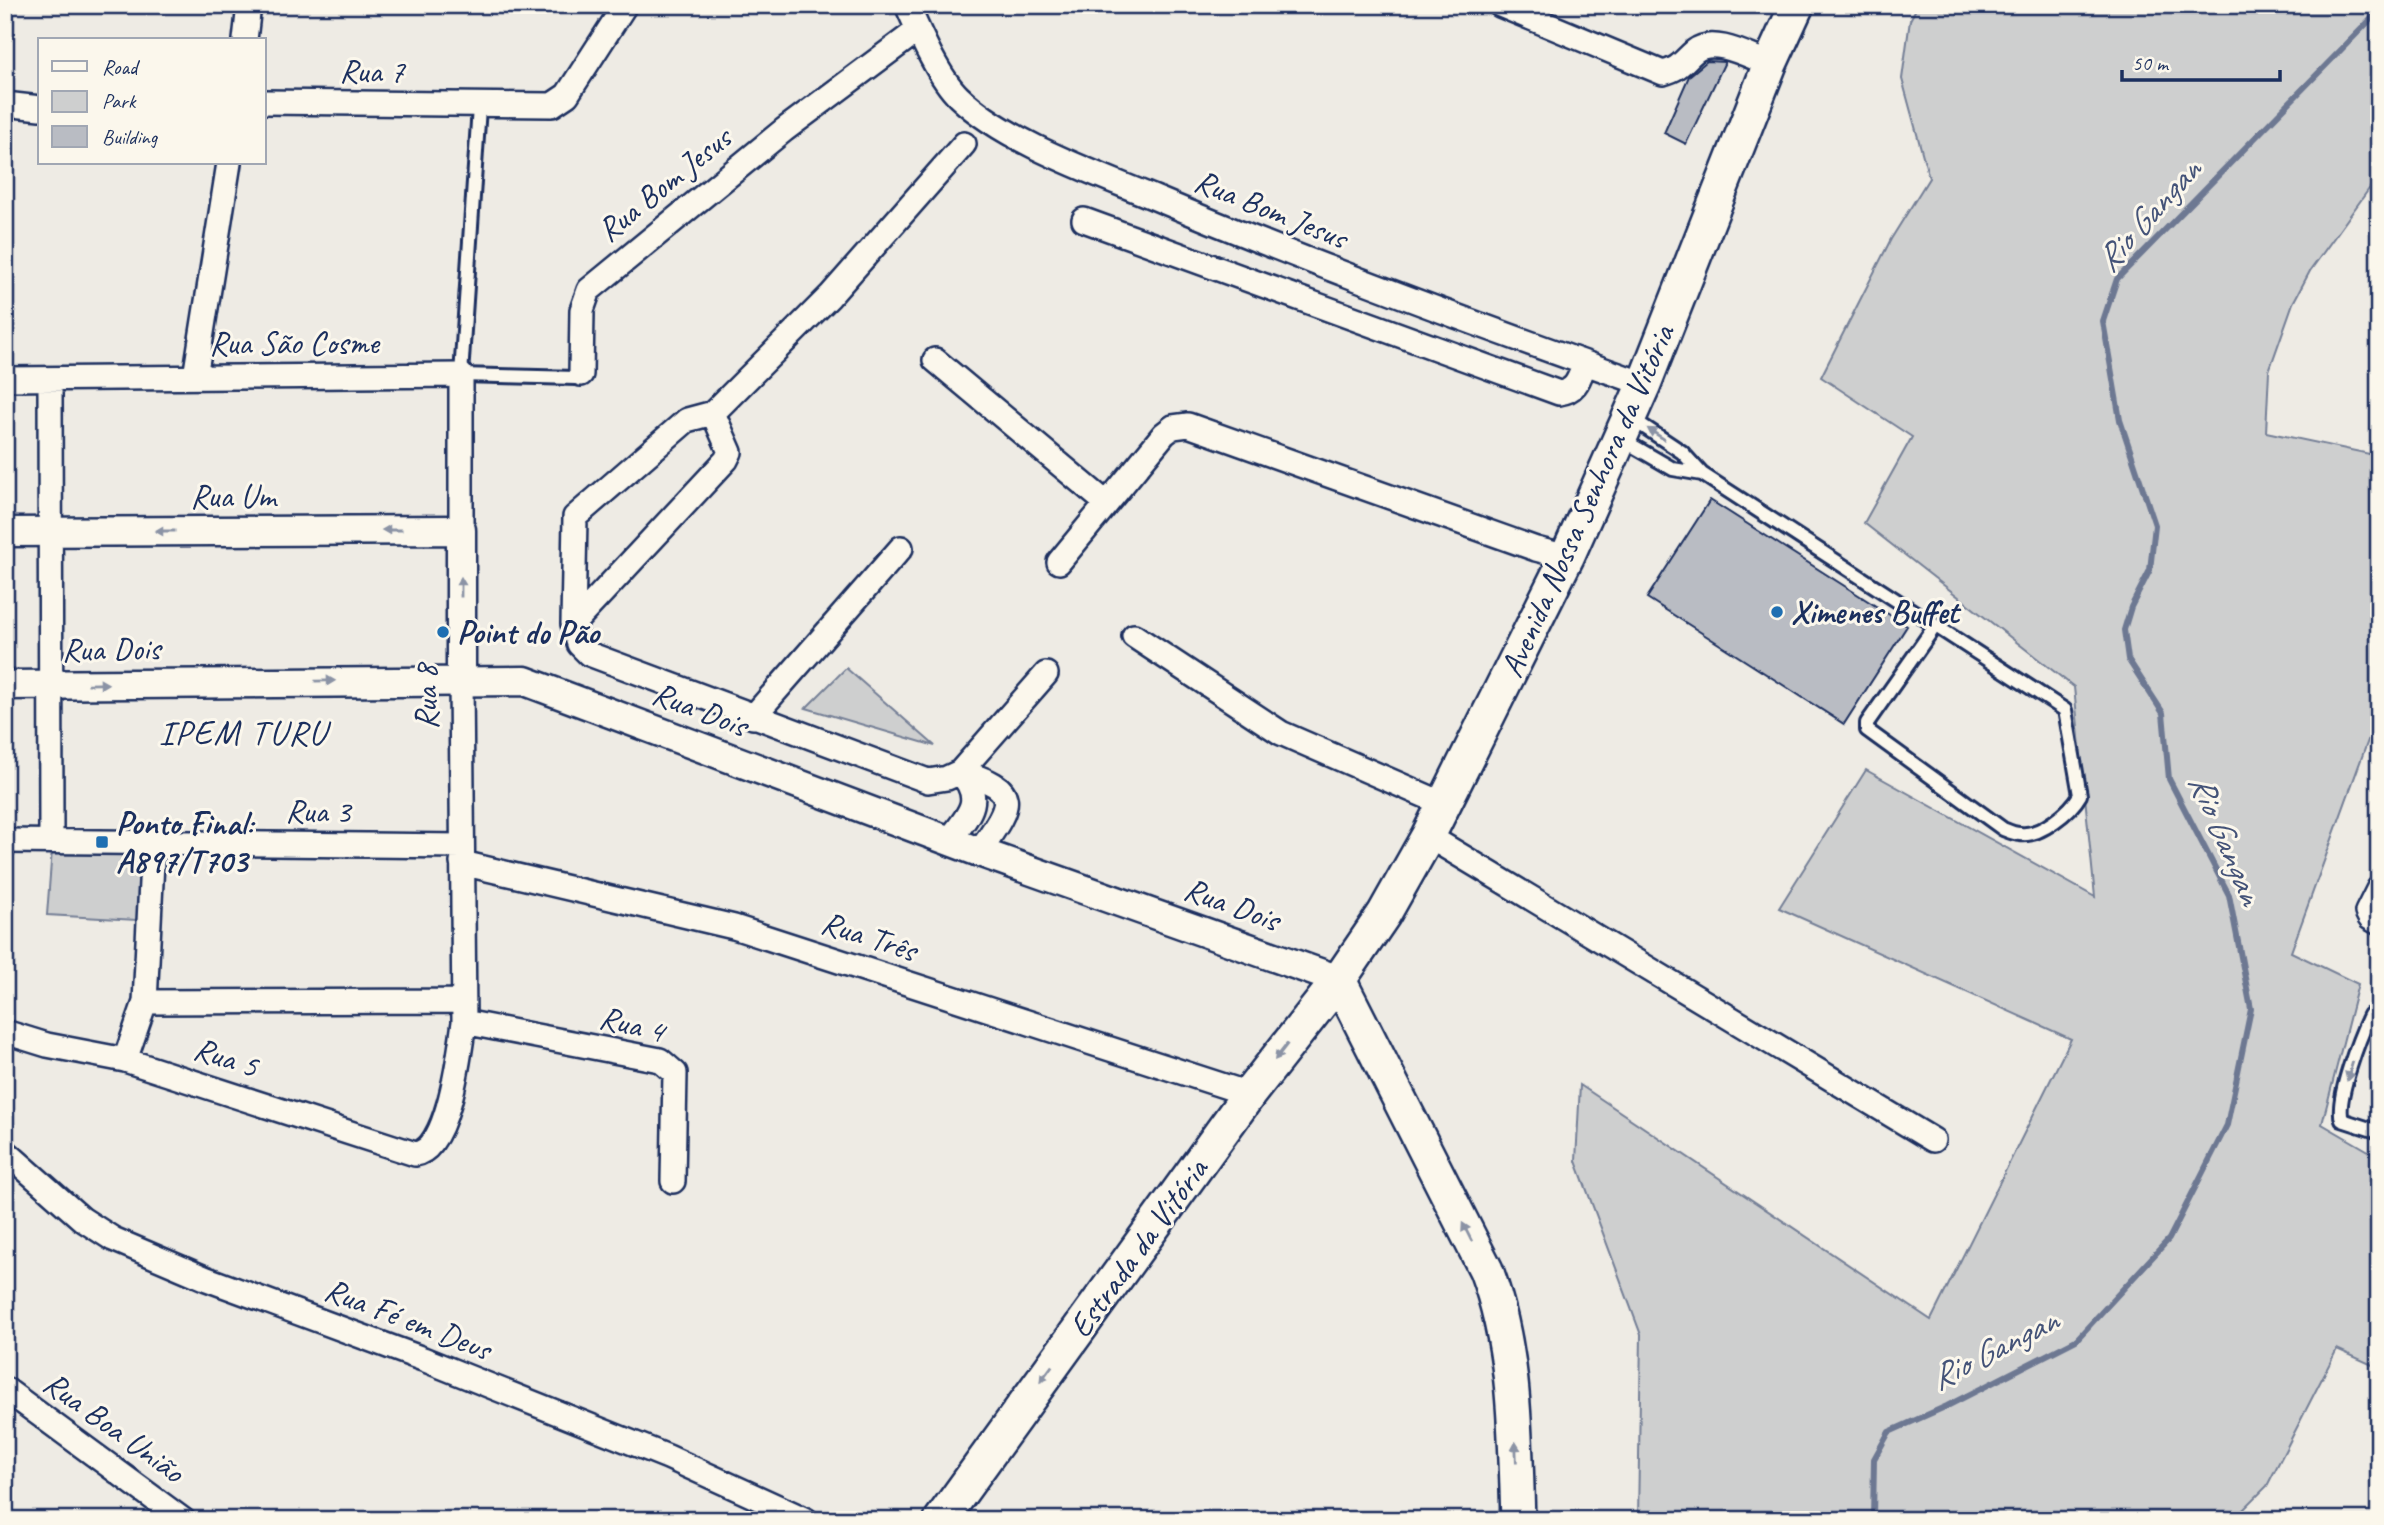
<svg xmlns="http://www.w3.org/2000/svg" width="2384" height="1525" font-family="Caveat,sans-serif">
	<rect width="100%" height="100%" fill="#eeebe4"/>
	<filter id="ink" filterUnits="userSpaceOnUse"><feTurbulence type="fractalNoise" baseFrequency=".0143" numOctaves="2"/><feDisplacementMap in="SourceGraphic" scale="14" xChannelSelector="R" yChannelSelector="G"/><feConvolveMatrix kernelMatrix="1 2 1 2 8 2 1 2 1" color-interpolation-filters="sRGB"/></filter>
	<g filter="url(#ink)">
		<path fill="#cecfcf" stroke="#747f96" stroke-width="2" d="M1918 5H2247L2254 8 2256 5H2379V175L2310 271 2293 303 2269 371 2266 432 2379 456V710L2291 952 2358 984 2322 1124 2379 1157V1368L2337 1349 2267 1486 2233 1520H1638L1641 1335 1576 1161 1580 1085 1931 1320 2071 1039 1779 908 1866 770 2095 897 2074 687 1864 523 1912 437 1821 377 1891 239 1929 178 1902 79 1910 20Z
			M846 668 935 746 806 708Z
			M52 849 141 854 137 920 47 915Z"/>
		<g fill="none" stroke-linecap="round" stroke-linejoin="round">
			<path stroke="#6d7892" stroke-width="6" d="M1873 1520 1874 1459 1889 1432 1947 1406 2076 1340 2169 1239 2227 1125 2251 1009 2229 895 2169 779 2163 713 2128 659 2124 630 2131 607 2150 570 2155 525 2120 420 2103 321 2117 279 2379 11"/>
		</g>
		<path fill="#b9bcc3" stroke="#1b2f5e" stroke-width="2" d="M1707 61 1725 62 1686 144 1664 133 1689 76Z
			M1710 500 1907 626 1844 724 1647 598Z"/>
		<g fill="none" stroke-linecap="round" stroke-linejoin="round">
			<g stroke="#1b2f5e" stroke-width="18">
				<path id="service" d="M479 107 461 375 576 378 581 374
					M1621 439 1673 469 1702 474 1682 452 1631 418
					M1702 474 2065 710 2080 795C2071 811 2040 837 2020 834 2014 834 2008 831 2003 829L1867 730V723L1935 626
					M2379 1015H2370C2360 1036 2335 1100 2342 1120L2379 1132"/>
			</g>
			<g stroke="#1b2f5e" stroke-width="28">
				<path id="minor" d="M907 5C919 32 938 77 959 97 1006 142 1095 173 1155 198 1316 266 1480 326 1644 384
					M1500 5 1663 73C1680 69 1683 61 1695 51 1714 36 1750 57 1770 64
					M245 40 249 5
					M264 102 552 105 567 95 625 5
					M5 104 40 108
					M1084 220 1559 393C1577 391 1579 378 1585 363
					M935 360 1106 503
					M581 374 582 310 589 290 784 130 918 30
					M195 377 229 163
					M5 379 461 375V530
					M50 379 51 841
					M713 413 830 296 964 144
					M1059 562 1164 434 1173 427 1188 425 1536 549 1567 557
					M573 624 726 460 730 452 713 413 687 420 575 517 573 624 579 644 589 654 928 781 947 778 960 772 1046 674
					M1134 636 1281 733 1444 804
					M753 717 901 548
					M960 772C1026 789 1009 807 979 852
					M1428 836 1933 1140
					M949 840C969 815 985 800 960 772
					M5 841 462 846
					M462 863 734 927 1249 1094
					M2379 888 2367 912 2370 918 2379 923
					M145 1002 462 1001
					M464 1022 660 1060 675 1073 673 1181
					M5 1032 47 1045 125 1060 415 1154C449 1150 460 1050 464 1022L461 679
					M125 1060 145 1002 153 842
					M5 1151 82 1219 113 1239 207 1279 423 1359 668 1457 806 1520
					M5 1389 183 1520"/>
			</g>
			<g stroke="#1b2f5e" stroke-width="33">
				<path id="tertiary" d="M5 532 461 530V679
					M5 685 525 681 979 852 1339 980"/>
			</g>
			<g stroke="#1b2f5e" stroke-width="38">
				<path id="secondary" d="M1339 980 1486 1270C1516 1351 1515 1434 1518 1520
					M941 1520 1249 1094 1339 980 1384 914 1428 836 1567 557 1644 384 1770 64 1797 5"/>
			</g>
			<use href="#service" stroke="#fbf7ec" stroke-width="12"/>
			<use href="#minor" stroke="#fbf7ec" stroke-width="23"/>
			<use href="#tertiary" stroke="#fbf7ec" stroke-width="28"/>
			<use href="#secondary" stroke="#fbf7ec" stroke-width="33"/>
		</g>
		<defs><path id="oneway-solid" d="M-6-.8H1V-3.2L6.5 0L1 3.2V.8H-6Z" transform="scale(1.75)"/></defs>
		<g fill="#8b93a5">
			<use href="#oneway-solid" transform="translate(1656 434) rotate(-147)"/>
			<use href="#oneway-solid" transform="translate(392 530) rotate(180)"/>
			<use href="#oneway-solid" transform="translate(165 531) rotate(180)"/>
			<use href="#oneway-solid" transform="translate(461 587) rotate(-90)"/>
			<use href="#oneway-solid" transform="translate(325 681) rotate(-1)"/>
			<use href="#oneway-solid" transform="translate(98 684) rotate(-1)"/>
			<use href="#oneway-solid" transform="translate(1281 1052) rotate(128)"/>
			<use href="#oneway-solid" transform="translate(2350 1071) rotate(107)"/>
			<use href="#oneway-solid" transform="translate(1467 1232) rotate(-117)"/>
			<use href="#oneway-solid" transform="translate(1046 1374) rotate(126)"/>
			<use href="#oneway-solid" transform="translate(1516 1452) rotate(-92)"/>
		</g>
	</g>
	<g fill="#1f6fb2" stroke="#fbf7ec" stroke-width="2.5">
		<circle cx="1777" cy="612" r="7"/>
		<circle cx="443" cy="632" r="7"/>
		<rect x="95" y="835" width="14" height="14" rx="3.5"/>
	</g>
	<g text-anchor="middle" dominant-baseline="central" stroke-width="6" stroke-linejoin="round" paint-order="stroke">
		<g font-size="33" fill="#1b2f5e" stroke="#fbf7ec">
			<text transform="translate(372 71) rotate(1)">Rua 7</text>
			<text transform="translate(664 184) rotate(-39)">Rua Bom Jesus</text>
			<text transform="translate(1271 209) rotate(22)">Rua Bom Jesus</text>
			<text x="294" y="343">Rua São Cosme</text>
			<text x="233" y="496">Rua Um</text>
			<text transform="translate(1587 501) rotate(-66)">Avenida Nossa Senhora da Vitória</text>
			<text transform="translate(111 649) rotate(-1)">Rua Dois</text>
			<text transform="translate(426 697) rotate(-90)">Rua 8</text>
			<text transform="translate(700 709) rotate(21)">Rua Dois</text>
			<text transform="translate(318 811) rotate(1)">Rua 3</text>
			<text transform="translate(1232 904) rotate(20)">Rua Dois</text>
			<text transform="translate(869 936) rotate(18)">Rua Três</text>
			<text transform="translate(632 1024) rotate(14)">Rua 4</text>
			<text transform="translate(226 1057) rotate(18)">Rua 5</text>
			<text transform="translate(1138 1248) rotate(-54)">Estrada da Vitória</text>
			<text transform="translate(408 1319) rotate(21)">Rua Fé em Deus</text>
			<text transform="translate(114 1427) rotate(36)">Rua Boa União</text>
		</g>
		<g font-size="33" font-weight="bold" fill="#1b2f5e" stroke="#fbf7ec" text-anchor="start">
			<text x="1791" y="612">Ximenes Buffet</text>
			<text x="457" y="632">Point do Pão</text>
			<text x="116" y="823">Ponto Final:<tspan x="116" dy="38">A897/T703</tspan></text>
		</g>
		<g font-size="35" font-style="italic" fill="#445378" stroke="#fbf7ec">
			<text transform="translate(2148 215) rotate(-48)">Rio Gangan</text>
			<text transform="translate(2226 839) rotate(67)">Rio Gangan</text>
			<text transform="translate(1994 1349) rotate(-27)">Rio Gangan</text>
		</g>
		<g font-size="35" letter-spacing="2" fill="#1b2f5e" stroke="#fbf7ec">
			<text x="243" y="732">IPEM TURU</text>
		</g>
	</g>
	<rect width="2384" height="1525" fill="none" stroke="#fbf7ec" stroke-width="28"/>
	<rect x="14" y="14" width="2356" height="1497" fill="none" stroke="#1b2f5e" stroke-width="2.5" filter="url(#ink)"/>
	<rect x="38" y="38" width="228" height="126" fill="#fbf7ec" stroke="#a1a7b3" stroke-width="2"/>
	<rect x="52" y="61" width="35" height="10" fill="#fbf7ec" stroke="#a1a7b3" stroke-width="2"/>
	<text x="102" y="74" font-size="21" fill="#1b2f5e">Road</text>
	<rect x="52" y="91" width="35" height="21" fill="#cecfcf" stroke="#a1a7b3" stroke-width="2"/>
	<text x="102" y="108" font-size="21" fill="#1b2f5e">Park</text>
	<rect x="52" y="126" width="35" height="21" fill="#b9bcc3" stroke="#a1a7b3" stroke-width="2"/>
	<text x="102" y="144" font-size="21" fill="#1b2f5e">Building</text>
	<path d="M2122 70v10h158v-10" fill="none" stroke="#1b2f5e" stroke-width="3.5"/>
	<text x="2132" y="70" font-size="21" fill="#1b2f5e" stroke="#fbf7ec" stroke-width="5" paint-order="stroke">50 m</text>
</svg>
